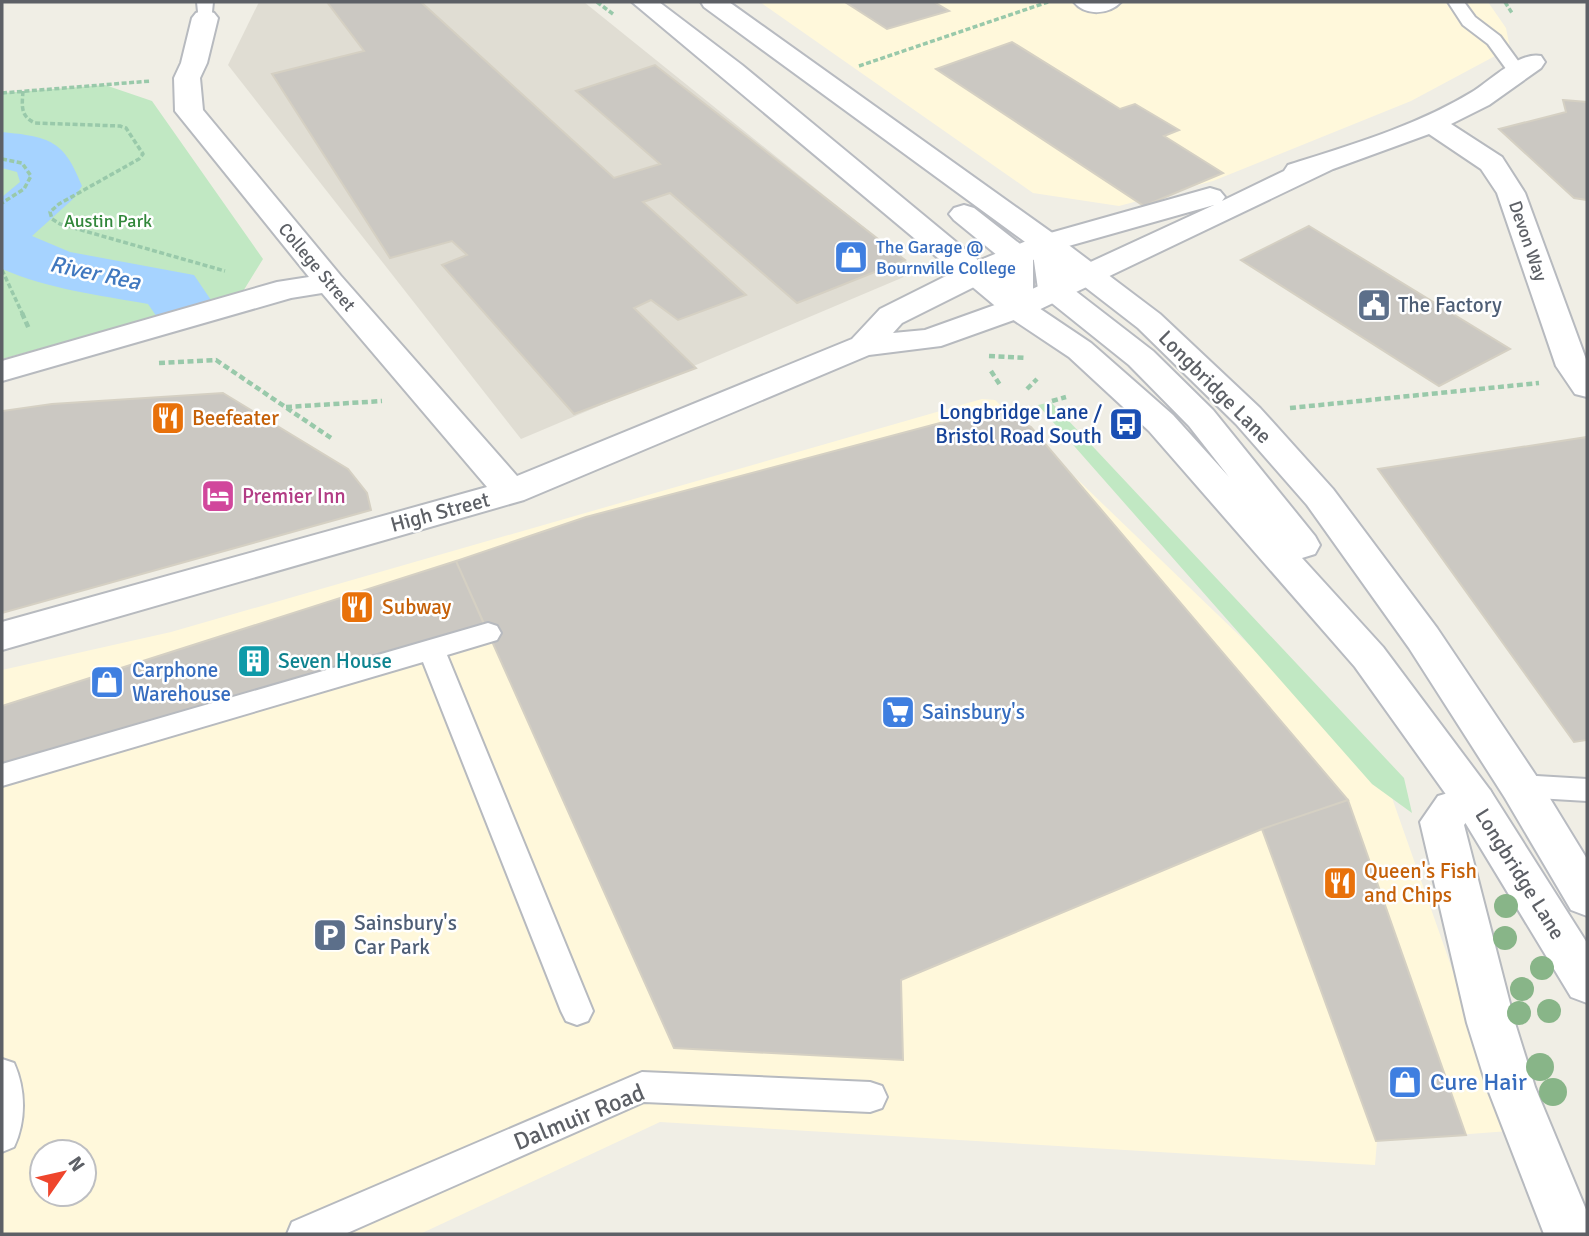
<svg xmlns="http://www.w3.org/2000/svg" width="1589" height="1236" font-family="Signika,sans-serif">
	<rect width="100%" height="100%" fill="#f0eee5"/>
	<path fill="#fff8db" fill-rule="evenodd" d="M760 2H1488L1506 28 1510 48 1411 101 1213 181 1119 206 1033 193Z
		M982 399 995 400 1384 775 1509 1131 1377 1141 1375 1165 660 1122 420 1234H2V670L171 632ZM42 1152H84V1194H42Z"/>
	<path fill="#e0ddd3" d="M259 2H584L918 271 521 439 228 65Z"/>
	<path fill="#c1e8c3" d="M105 85 152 101 263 259 242 293 2 359V93Z
		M1051 402 1404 778 1412 813 1372 784 1038 405Z"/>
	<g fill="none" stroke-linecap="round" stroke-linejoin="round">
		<path fill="#a6d3ff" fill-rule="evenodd" d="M2 132C50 137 64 140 82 186L73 199 32 236 70 252 194 275 215 306 205 320 182 326 159 320 148 304C98 295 49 289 2 269V197L20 182 17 172 2 168Z"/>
	</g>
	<path fill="#cbc8c2" stroke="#d5d0c3" stroke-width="2" d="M327 2H421L614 178 660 164 576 91 655 65 905 260 797 303 670 193 643 202 746 295 678 320 651 300 634 308 696 368 574 414 442 265 467 255 452 241 390 258 272 74 364 51Z
		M845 2H934L949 11 887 29Z
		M1012 42 1120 109 1135 104 1179 130 1164 136 1223 173 1144 206 936 69Z
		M1563 100 1587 102V200L1574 198 1499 129 1566 112Z
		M1309 226 1510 349 1439 386 1241 260Z
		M223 393 348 469 367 493 371 510 2 613V411L52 404Z
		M985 411 1005 413 1031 427 1348 800 1262 829 901 980 903 1060 674 1048 456 561 586 517Z
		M1587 437V740L1574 742 1378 469Z
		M456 561 484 624 2 775V706Z
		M1348 800 1466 1135 1376 1141 1262 829Z"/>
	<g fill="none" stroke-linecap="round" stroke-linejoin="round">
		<g stroke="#b7babf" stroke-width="4">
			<path id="lane" d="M197 2H213L211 22H199Z
				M1074 2H1121C1109 15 1085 16 1074 2Z
				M1448 2H1464L1475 17 1500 36 1527 73 1524 77H1512L1488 44 1463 25Z
				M488 623 497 626 501 633 497 640 447 655 593 1011 588 1021 577 1025 566 1021 561 1011 423 662 2 786V764Z
				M1520 775 1587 779V801L1520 797 1510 794 1506 786 1510 778Z
				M2 1059 14 1063C26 1090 26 1121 14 1147L2 1152Z
				M642 1072 870 1082 882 1086 887 1097 882 1108 870 1112 644 1102 345 1234H287L292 1222Z"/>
		</g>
		<g stroke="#b7babf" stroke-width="4">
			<path id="street" d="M205 10 214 13 218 18 207 63 200 78 203 110 341 276 517 476 852 339 880 309 966 266 1036 237 1210 188 1220 191 1225 197 1222 201 1284 171 1288 165C1351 145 1416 126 1472 92 1491 80 1520 51 1541 56L1545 62 1541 68 1489 105 1451 124 1502 157 1525 193 1587 362V397L1575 394 1556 366 1497 193 1481 169 1429 134 1333 169 1028 315 941 346 869 355 524 500 2 650V622L487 487 322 293 291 298 2 381V361L277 282 309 277 175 111 174 78 181 63 192 18 196 13ZM1214 205 1006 301 925 330 893 333 902 323 988 280 1058 249Z
				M1475 785 1490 790 1496 802 1490 814 1467 821 1464 825 1515 1023 1535 1087 1587 1212V1234H1544L1487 1087 1467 1023 1420 822 1438 796Z"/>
		</g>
		<g stroke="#b8bbc1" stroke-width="4">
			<path id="secondary" d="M632 2H659L742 65 1002 280 1003 260 954 220 949 214 954 208 964 205 974 208 1029 251 1033 257V304L1091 343 1173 415 1229 477 1189 426 1129 365 1043 296 1038 289 1032 247 704 7 701 2H729L1058 237 1160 314 1260 408 1333 489 1437 628 1535 774 1587 859V916L1571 910 1505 798 1409 648 1307 505 1236 424 1138 328 1067 273 1069 286 1153 351 1213 410 1315 536 1320 545 1315 554 1302 558 1383 647 1490 790 1587 943V1003L1571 997 1460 814 1355 667 1149 431 1069 357 1006 315Z"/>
		</g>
		<path stroke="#99c9aa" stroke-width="3.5" stroke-dasharray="5 2.5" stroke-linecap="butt" d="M597 2 613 14
			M1505 2 1512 13
			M859 66 1048 2
			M23 91C22 106 20 116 35 123L120 126 126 128 143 154 139 159 59 204 50 212 52 219 60 224 225 271
			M2 93 151 81
			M2 159 22 163 31 176 24 189 2 203
			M2 270 23 315"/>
		<path stroke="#99c9aa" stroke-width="4.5" stroke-dasharray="6 3.5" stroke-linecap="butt" d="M22 313 29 329
			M989 356 1026 358
			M159 363 216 360 331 438
			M991 371 1000 385
			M1027 389 1037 379
			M1052 401 1066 397
			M286 407 382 401
			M1290 408 1539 383"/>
		<use href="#lane" fill="#fff" fill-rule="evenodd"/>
		<use href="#street" fill="#fff" fill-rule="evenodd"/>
		<use href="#secondary" fill="#fff" fill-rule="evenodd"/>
	</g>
	<g fill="#88b588">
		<circle cx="1506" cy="906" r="12"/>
		<circle cx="1505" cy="938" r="12"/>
		<circle cx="1542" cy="968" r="12"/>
		<circle cx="1522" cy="989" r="12"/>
		<circle cx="1549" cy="1011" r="12"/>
		<circle cx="1519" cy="1013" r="12"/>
		<circle cx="1540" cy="1067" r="14"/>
		<circle cx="1553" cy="1092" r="14"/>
	</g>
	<defs>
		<g id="shop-square" transform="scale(1.75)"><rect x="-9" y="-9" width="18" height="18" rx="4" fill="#3f7fe0" stroke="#fff"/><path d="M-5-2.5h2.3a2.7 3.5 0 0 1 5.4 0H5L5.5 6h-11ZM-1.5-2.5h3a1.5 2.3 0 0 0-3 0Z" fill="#fff"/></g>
		<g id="civic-square" transform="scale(1.75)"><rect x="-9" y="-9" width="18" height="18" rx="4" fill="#5c6f8a" stroke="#fff"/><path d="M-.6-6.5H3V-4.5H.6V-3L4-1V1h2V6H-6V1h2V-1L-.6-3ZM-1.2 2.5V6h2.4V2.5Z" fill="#fff"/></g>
		<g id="restaurant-square" transform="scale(1.75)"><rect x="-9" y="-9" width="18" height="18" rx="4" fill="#e8710a" stroke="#fff"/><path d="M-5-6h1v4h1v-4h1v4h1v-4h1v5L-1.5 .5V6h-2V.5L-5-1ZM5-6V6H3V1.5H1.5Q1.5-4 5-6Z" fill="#fff"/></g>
		<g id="bus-square" transform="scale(1.75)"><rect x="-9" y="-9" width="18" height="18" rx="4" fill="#1a4fb4" stroke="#fff"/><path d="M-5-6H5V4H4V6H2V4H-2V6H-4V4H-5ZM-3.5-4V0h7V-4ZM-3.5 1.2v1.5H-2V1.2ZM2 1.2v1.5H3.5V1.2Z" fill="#fff"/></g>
		<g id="hotel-square" transform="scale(1.75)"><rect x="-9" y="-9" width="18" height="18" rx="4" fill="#d1479c" stroke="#fff"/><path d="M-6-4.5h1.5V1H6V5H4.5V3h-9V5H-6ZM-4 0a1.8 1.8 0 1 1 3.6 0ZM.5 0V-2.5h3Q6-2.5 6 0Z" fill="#fff"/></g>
		<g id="building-square" transform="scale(1.75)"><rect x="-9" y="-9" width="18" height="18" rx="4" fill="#0f9aa8" stroke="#fff"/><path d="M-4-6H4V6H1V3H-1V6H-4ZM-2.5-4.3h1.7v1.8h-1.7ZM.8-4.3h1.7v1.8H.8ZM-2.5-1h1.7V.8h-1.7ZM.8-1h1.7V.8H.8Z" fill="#fff"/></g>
		<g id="supermarket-square" transform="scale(1.75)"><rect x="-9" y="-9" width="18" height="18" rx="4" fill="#3f7fe0" stroke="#fff"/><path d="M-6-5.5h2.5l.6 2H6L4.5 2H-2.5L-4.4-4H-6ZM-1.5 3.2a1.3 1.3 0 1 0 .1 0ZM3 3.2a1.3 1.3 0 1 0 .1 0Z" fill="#fff"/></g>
		<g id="parking-square" transform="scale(1.75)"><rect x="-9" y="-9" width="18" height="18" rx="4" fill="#5c6f8a" stroke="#fff"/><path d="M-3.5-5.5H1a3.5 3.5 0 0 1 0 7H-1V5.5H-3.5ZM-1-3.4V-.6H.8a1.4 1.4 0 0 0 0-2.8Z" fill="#fff"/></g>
	</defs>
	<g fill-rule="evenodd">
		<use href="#shop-square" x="851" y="257"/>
		<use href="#civic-square" x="1374" y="305"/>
		<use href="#restaurant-square" x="168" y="418"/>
		<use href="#bus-square" x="1126" y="424"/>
		<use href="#hotel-square" x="218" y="496"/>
		<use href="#restaurant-square" x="357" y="607"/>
		<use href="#building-square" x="254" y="661"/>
		<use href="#shop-square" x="107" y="682"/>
		<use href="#supermarket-square" x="898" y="712"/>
		<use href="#restaurant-square" x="1340" y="883"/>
		<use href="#parking-square" x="330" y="935"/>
		<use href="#shop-square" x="1405" y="1082"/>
	</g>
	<g text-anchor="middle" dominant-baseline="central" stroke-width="5" stroke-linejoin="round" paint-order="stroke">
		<g font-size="18" fill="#32873b" stroke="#fff">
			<text x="108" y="221">Austin Park</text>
		</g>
		<g font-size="18" fill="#5d6066" stroke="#fff">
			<text transform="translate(1528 241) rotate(71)">Devon Way</text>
			<text transform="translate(317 267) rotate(50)">College Street</text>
		</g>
		<g font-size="18" fill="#366cbe" stroke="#fff" text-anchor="start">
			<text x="876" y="247">The Garage @<tspan x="876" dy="21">Bournville College</tspan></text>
		</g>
		<g font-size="21" fill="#4e5e75" stroke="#fff" text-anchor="start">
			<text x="1398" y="305">The Factory</text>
			<text x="354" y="923">Sainsbury's<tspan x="354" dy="24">Car Park</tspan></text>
		</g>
		<g font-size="21" fill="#5d6066" stroke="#fff">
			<text transform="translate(1215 387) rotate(45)">Longbridge Lane</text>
			<text transform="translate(440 512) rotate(-15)">High Street</text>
			<text transform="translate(1520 874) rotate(58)">Longbridge Lane</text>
		</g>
		<g font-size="21" fill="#164399" stroke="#fff" text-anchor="end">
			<text x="1102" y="412">Longbridge Lane /<tspan x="1102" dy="24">Bristol Road South</tspan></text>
		</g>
		<g font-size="21" fill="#c56008" stroke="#fff" text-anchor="start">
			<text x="192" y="418">Beefeater</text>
			<text x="382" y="607">Subway</text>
			<text x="1364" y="871">Queen's Fish<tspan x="1364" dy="24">and Chips</tspan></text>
		</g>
		<g font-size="21" fill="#b23c85" stroke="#fff" text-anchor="start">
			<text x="242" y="496">Premier Inn</text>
		</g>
		<g font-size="21" fill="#0d838f" stroke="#fff" text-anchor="start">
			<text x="278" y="661">Seven House</text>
		</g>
		<g font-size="21" fill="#366cbe" stroke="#fff" text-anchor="start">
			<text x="132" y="670">Carphone<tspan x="132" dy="24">Warehouse</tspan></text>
			<text x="922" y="712">Sainsbury's</text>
		</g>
		<g font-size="23" font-style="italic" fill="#4078bf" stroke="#fff">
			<text transform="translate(95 273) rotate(12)">River Rea</text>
		</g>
		<g font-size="24" fill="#366cbe" stroke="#fff" text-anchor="start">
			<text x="1430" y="1082">Cure Hair</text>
		</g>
		<g font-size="24" fill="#5d6066" stroke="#fff">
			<text transform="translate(579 1117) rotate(-22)">Dalmuir Road</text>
		</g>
	</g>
	<rect width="1589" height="1236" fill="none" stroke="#5d6066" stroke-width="7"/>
	<g transform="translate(63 1173) rotate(56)"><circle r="33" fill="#ffffff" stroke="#bebfc2" stroke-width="2"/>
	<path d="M0-5L12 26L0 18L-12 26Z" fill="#ef452c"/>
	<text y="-10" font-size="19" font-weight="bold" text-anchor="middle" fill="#5d6066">N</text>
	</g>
</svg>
